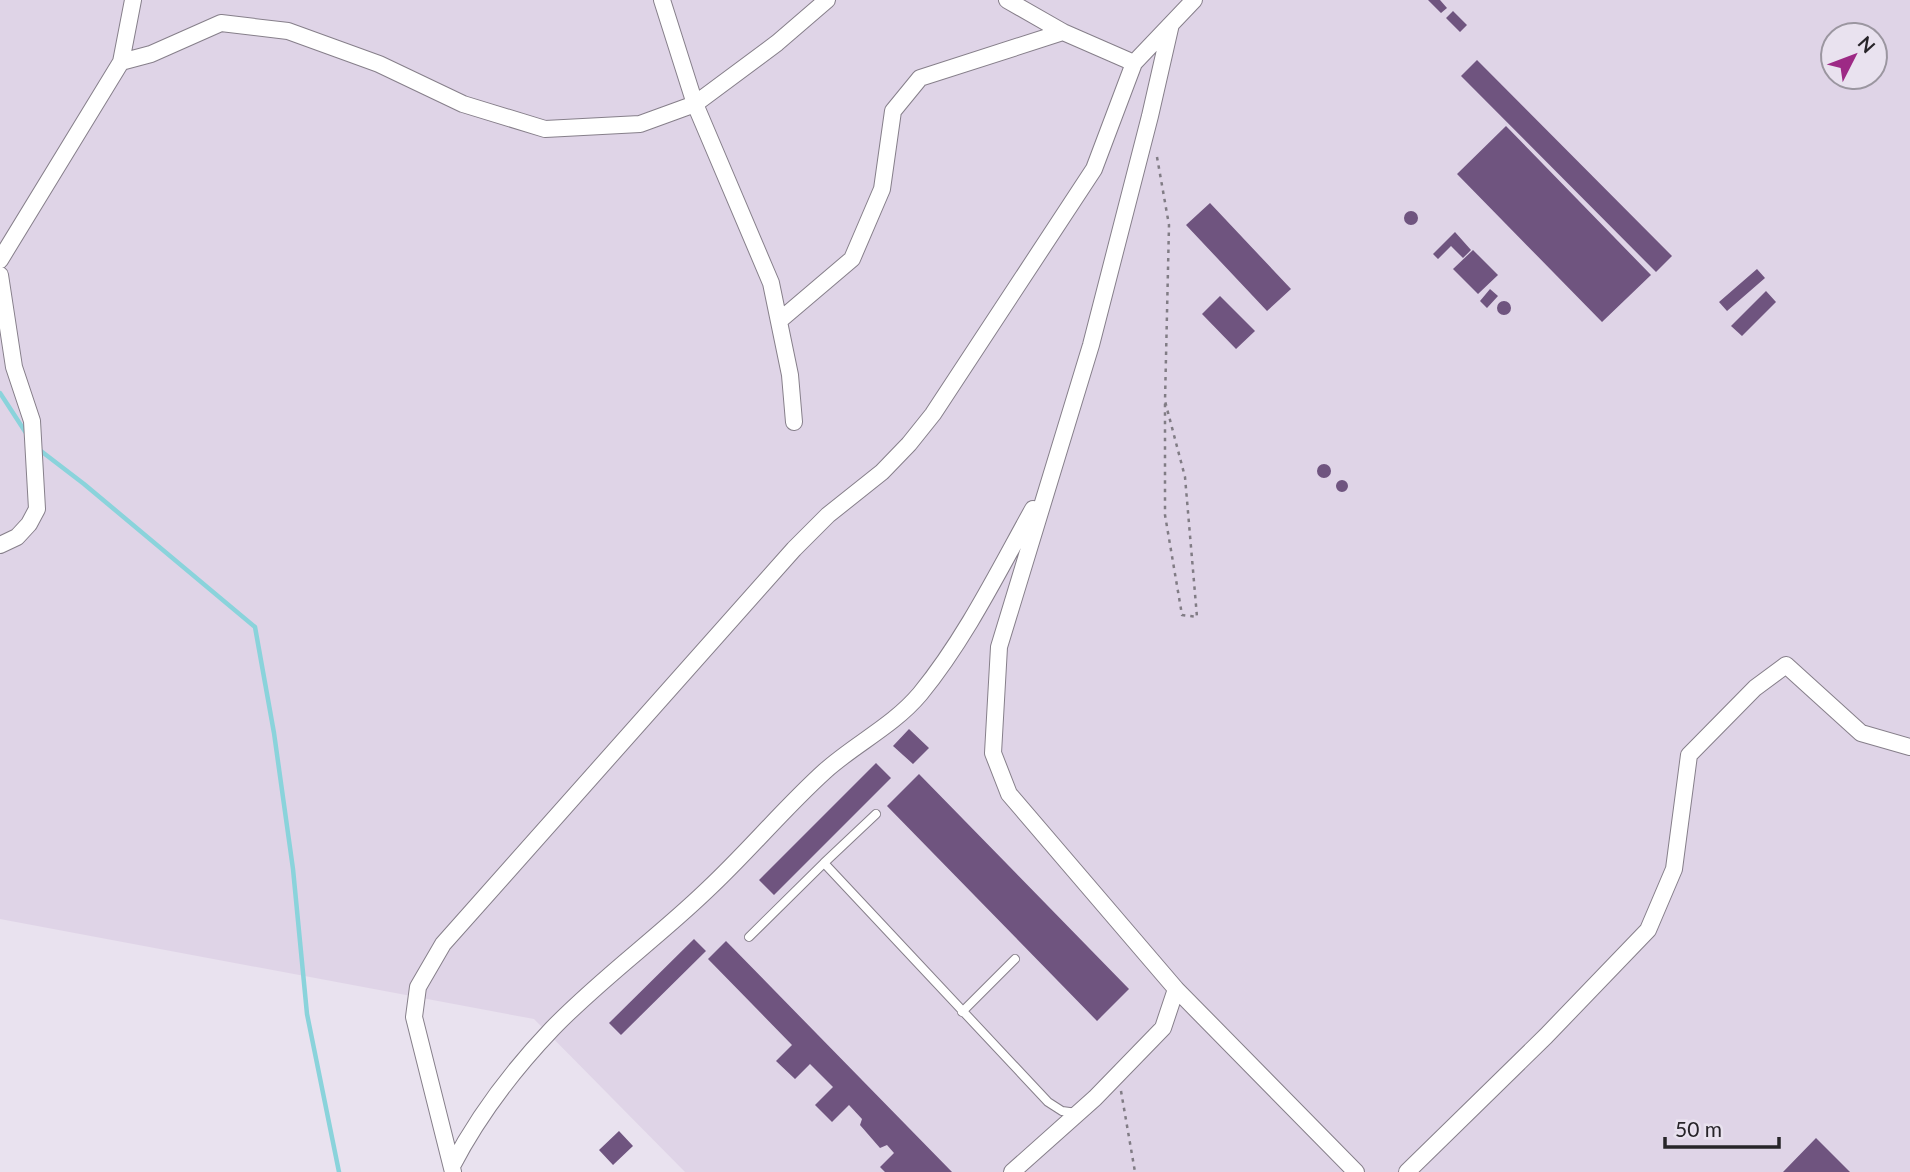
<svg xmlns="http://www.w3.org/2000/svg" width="1910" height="1172" font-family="Lato,sans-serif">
	<rect width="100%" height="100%" fill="#e9e2ef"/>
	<path fill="#dfd4e7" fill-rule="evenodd" d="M0 0H1910V1172H685L534 1019 0 919ZM1833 35H1875V77H1833Z"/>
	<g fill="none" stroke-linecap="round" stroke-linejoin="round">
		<path stroke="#8ad3db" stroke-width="4.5" d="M0 393 28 436
			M37 448 84 484 255 627 274 733 293 869 307 1014 339 1172"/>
	</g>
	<path fill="#6f547f" d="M1428 0H1440L1447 8 1441 13Z
		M1453 11 1467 25 1460 32 1446 18Z
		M1477 60 1672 256 1656 272 1461 76Z
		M1506 126 1651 275 1602 322 1457 174Z
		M1210 203 1291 289 1267 311 1186 225Z
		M1404 218a7 7 0 1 1 14 0a7 7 0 1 1-14 0Z
		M1455 232 1471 250 1463 258 1451 246 1438 259 1433 254Z
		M1473 250 1498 275 1478 294 1453 269Z
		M1757 269 1765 278 1727 311 1719 302Z
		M1490 289 1498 296 1487 308 1480 301Z
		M1766 291 1776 302 1742 336 1731 326Z
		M1220 296 1255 331 1236 349 1202 314Z
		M1497 308a7 7 0 1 1 14 0a7 7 0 1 1-14 0Z
		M1317 471a7 7 0 1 1 14 0a7 7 0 1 1-14 0Z
		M1336 486a6 6 0 1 1 12 0a6 6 0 1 1-12 0Z
		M909 729 929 748 913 764 893 746Z
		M876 763 891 778 774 895 759 880Z
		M919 774 1129 989 1097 1021 887 806Z
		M694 939 706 951 621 1035 609 1023Z
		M726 941 952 1172H885L880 1167 894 1153 887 1145 880 1148 860 1125 862 1119 849 1105 832 1122 815 1105 833 1087 810 1064 795 1079 776 1061 792 1045 708 959Z
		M619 1131 633 1146 613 1165 599 1150Z
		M1816 1138 1850 1172H1783Z"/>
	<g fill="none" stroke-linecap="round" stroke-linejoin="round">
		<g stroke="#867f8a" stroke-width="10">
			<path id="service" d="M876 814 824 863 1048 1102 1062 1111 1077 1113
				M749 937 824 863
				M962 1012 1015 959"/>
		</g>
		<g stroke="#867f8a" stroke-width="18">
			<path id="minor" d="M662 0 695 104 771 283 790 375 794 422
				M1007 0 1063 32 1134 63
				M1171 24 1150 116 1091 345 999 647 993 753 1009 794 1176 989 1356 1172
				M121 62 151 54 221 23 288 31 379 64 463 104 545 129 640 124 695 104 777 43 827 0
				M0 260 121 62 133 0
				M0 275 14 367 32 421 37 509 29 524 17 537 0 545
				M779 321 852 259 882 189 893 111 920 78 1063 32
				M452 1166C478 1116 513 1070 552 1029 599 980 656 939 706 891 747 853 783 809 825 771 855 744 893 726 920 694 965 639 998 572 1033 509
				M453 1172 414 1017 418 987 443 944 794 549 828 515 882 472 909 444 933 414 1094 169 1134 63 1194 0
				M1012 1172 1095 1098 1163 1028 1176 989
				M1407 1172 1546 1036 1648 930 1674 869 1689 755 1755 688 1786 665 1861 733 1910 747"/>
		</g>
		<path stroke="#817c85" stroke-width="2.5" stroke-dasharray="3.5 5" stroke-linecap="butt" d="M1157 157 1169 225 1165 401 1185 477 1197 617 1182 615 1165 515V401
			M1121 1091 1135 1172"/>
		<use href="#service" stroke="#fff" stroke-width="8"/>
		<use href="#minor" stroke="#fff" stroke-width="16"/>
	</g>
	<g transform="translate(1854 56) rotate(48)"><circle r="33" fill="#e9e2ef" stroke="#9b96a0" stroke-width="2"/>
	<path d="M0-5L12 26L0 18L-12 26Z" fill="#9d2985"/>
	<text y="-10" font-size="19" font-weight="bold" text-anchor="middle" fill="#272429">N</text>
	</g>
	<path d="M1665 1137v10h114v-10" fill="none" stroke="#272429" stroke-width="3.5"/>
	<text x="1675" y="1137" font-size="21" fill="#272429" stroke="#e9e2ef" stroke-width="5" paint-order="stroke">50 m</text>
</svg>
